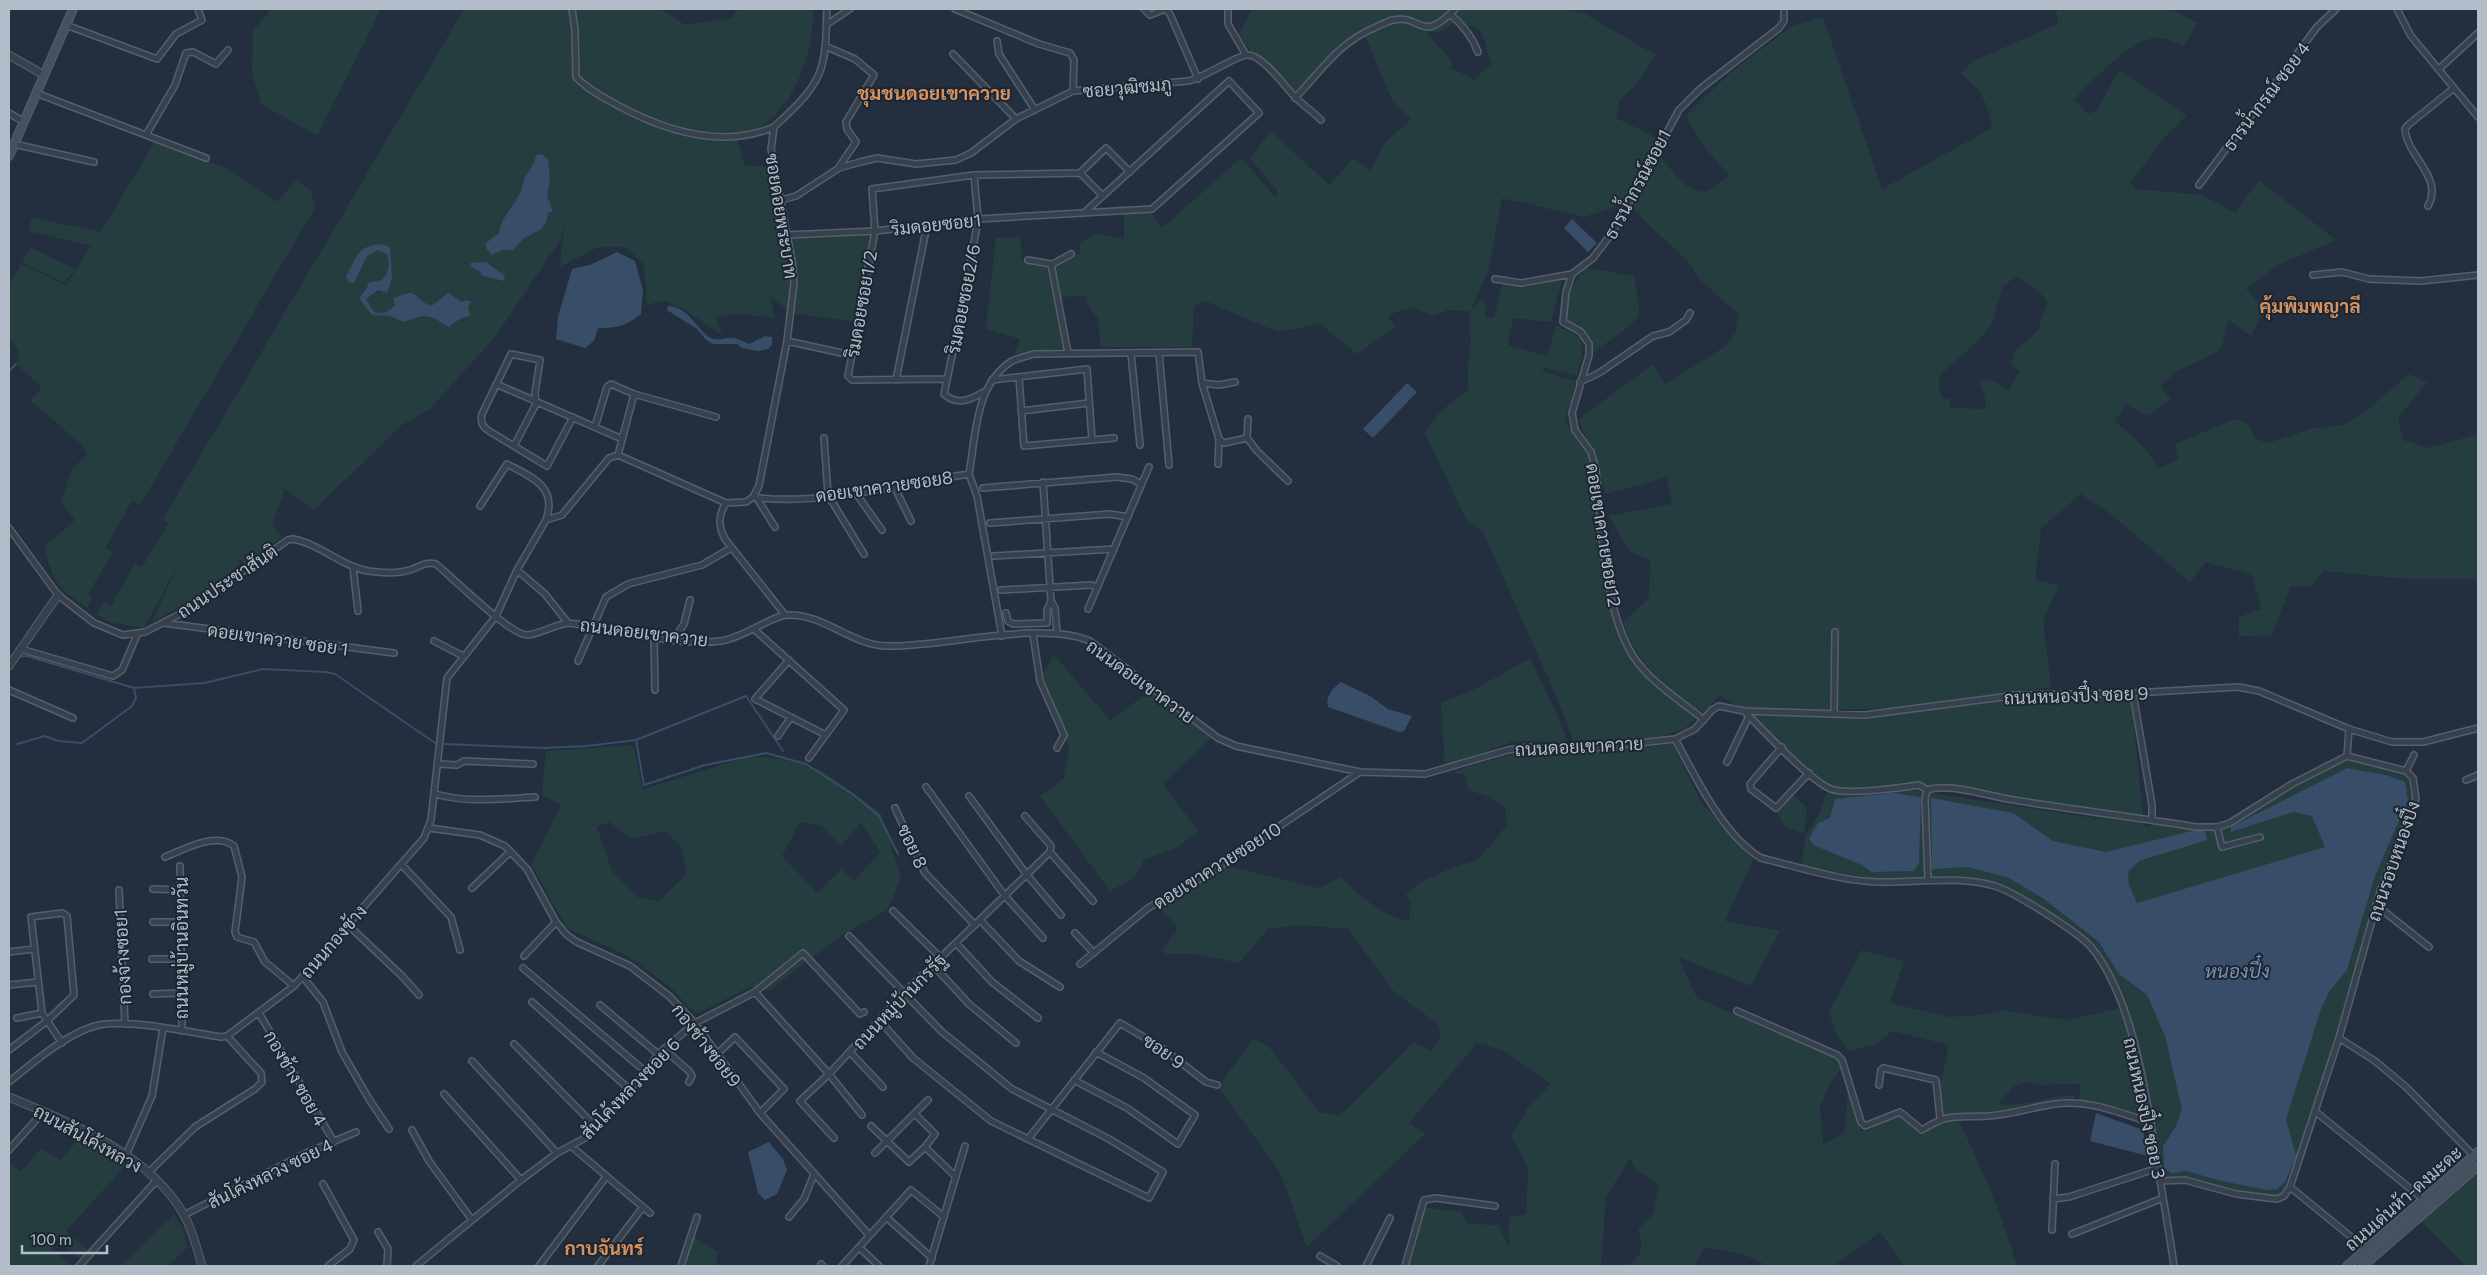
<svg xmlns="http://www.w3.org/2000/svg" width="2487" height="1275" font-family="Commissioner,Sarabun,sans-serif">
	<rect width="100%" height="100%" fill="#232f3e"/>
	<path fill="#253d3f" fill-rule="evenodd" d="M271 9H381L317 136 261 104 252 73 253 31Z
		M464 9H662L685 25 733 18 737 9H814C812 64 787 136 721 138L737 139 745 165 775 168 788 235 875 231 858 322 790 313 770 295 775 318 743 314 716 316 722 335 685 310 664 300 647 305 644 265 626 247H598L560 267 564 221 561 239 495 337 430 409 402 425 314 510 285 489 272 526 283 537 244 565 239 558 238 571 202 595 152 622 180 561 144 628 109 622 96 614 104 602 111 606 135 563 142 567 168 524 163 519Z
		M1252 9H1567L1585 14 1656 55 1637 84 1620 100 1616 118 1659 139 1626 203 1584 217 1502 198 1488 271 1471 310 1481 300 1486 304 1485 317 1494 318 1503 281 1555 278 1562 280 1551 322 1513 318 1508 345 1547 356 1557 325 1581 338 1582 356 1577 376 1546 368 1540 371 1576 381 1565 422C1574 434 1588 449 1591 464 1605 521 1597 597 1627 650 1644 680 1674 696 1696 720 1671 744 1608 741 1575 744L1553 689 1483 532 1466 519 1424 432 1442 410 1469 389C1466 374 1469 363 1470 348 1472 336 1468 324 1470 311L1448 310 1432 316C1415 307 1406 305 1388 317L1395 327 1357 354 1320 324 1278 332 1203 300 1194 307 1192 347H1101L1098 319 1088 305 1086 296 1058 297 1051 265 1071 254H1080V243L1095 234 1124 239V211L1149 209 1162 228 1241 158 1275 197 1279 193 1250 158 1271 131 1329 185 1354 158 1371 171 1383 145 1411 119 1392 100 1362 28 1344 41 1298 89 1293 90 1251 51 1239 35ZM1457 21 1464 26C1487 24 1484 46 1492 63L1474 80 1451 68 1452 61 1425 31 1437 33Z
		M2056 9H2171L2198 23 2183 46C2176 43 2168 39 2161 38 2135 33 2091 83 2074 99L2088 114 2097 110 2119 70 2187 116 2164 138 2131 182 2136 189 2202 195 2235 213 2259 180 2336 240 2278 265 2246 289 2264 309 2251 336 2229 320C2224 331 2225 344 2218 352L2177 371 2161 386 2171 400 2147 416 2126 404 2115 421 2143 446 2159 469 2178 459 2175 444 2235 419 2248 424 2256 439 2268 443 2311 429 2343 425 2365 412 2409 374 2427 382 2398 418 2403 440 2429 448 2478 434V579H2407L2324 571 2312 586 2290 587 2271 637 2239 636V617L2261 609 2252 575 2206 562 2190 582 2112 515 2081 494 2041 528 2035 580 2059 585 2043 621 2051 687 1890 708 1815 711 1741 707 1719 696 1703 713C1669 688 1636 665 1623 623L1649 598 1650 560 1631 552 1608 516 1672 504 1667 477 1606 494 1579 419 1652 365 1666 384 1727 345 1736 332 1738 314 1699 279 1692 266 1632 208 1661 157C1672 170 1687 195 1707 191 1714 189 1723 179 1729 175L1705 148 1686 116 1730 73 1792 26 1823 17 1882 189 1992 128C1987 100 1982 92 1961 73L1973 61 2058 24ZM2016 277C2029 284 2040 289 2047 303L2038 330 2014 352 2011 365 2020 371 2009 390 1987 378 1979 383 1985 397 1986 409 1950 408V399H1944L1939 390V380L1942 373 1976 343 1992 324 2003 286Z
		M154 143 227 168 277 202 296 180 311 191 315 208 140 505 132 501 105 548 113 552 88 594 92 597 87 608C57 587 53 582 44 547L75 520 61 503 72 469 87 454 81 444 30 400 41 390 40 385 16 364 20 354 9 337V286L21 264 66 285 91 246 28 231 32 218 101 232Z
		M1020 237 1022 260 1048 264 1065 348 1014 355 1020 339 986 329 996 238Z
		M30 247 75 269 65 283 22 262Z
		M1586 268 1634 276C1635 287 1641 305 1638 315 1634 327 1600 345 1591 356 1595 326 1579 336 1567 321 1557 307 1577 278 1586 268Z
		M1054 655 1110 720 1151 691 1212 737 1163 784 1198 831 1178 847 1144 860 1134 878 1110 891 1040 796 1064 778 1069 748 1040 679Z
		M1530 658 1557 714 1568 744 1532 741 1512 742 1445 766 1441 703 1477 688Z
		M2131 693 2144 826 2150 827 2155 817 2199 825 2228 823 2345 757 2406 771 2411 781 2415 803 2372 911 2361 961 2290 1195 2295 1180 2277 1199C2237 1194 2200 1182 2160 1180L2151 1123 2078 1103 2081 1084 2043 1085 2028 1082 2014 1086 1998 1104C2017 1108 2052 1096 2074 1095L2076 1099 1992 1112 1940 1116 1939 1089 1949 1045 1892 1031 1876 1044 1849 1051 1835 1032 1829 1011 1862 950 1904 961 1890 1003 1949 1017 1981 1015 2002 1010 2065 1020 2122 1008 2109 972 2082 937 2013 891 1988 882 1943 877 1928 879 1917 877 1875 879 1801 865 1806 835 1818 816 1827 791 1843 793 1888 788H1829L1744 711 1865 715 2018 695ZM1900 788H1949L2119 822Z
		M1672 744 1702 803 1753 860 1725 921 1780 931 1751 986 1678 957 1697 998 1846 1063 1832 1080 1820 1107 1823 1144 1845 1132 1848 1089 1861 1131H1869L1875 1124 1900 1112 1922 1129 1957 1116C1980 1165 2002 1214 2017 1266H1904L1880 1232 1834 1266H1768L1743 1254 1704 1247 1694 1266H1625C1643 1258 1644 1246 1638 1229L1653 1214 1659 1184 1635 1169 1630 1158 1606 1197 1601 1266H1405L1421 1207 1461 1212 1468 1224 1498 1225 1509 1247V1217L1526 1214 1528 1168 1511 1136 1529 1106 1551 1084 1503 1050 1477 1043 1409 1123 1425 1134 1307 1247 1281 1174 1220 1089 1223 1080 1253 1039 1269 1047 1319 1112 1339 1116 1414 1042 1432 1051 1441 1037 1437 1023 1395 993 1348 929 1301 925 1268 929 1239 963 1197 954H1166L1162 949 1176 932 1177 925 1155 904 1220 867 1227 866 1319 888 1340 877C1361 896 1380 915 1409 921L1411 903 1406 894 1419 883 1449 869 1478 860 1507 825 1505 807 1487 796 1468 790 1465 774H1456L1454 771 1516 753 1577 754Z
		M633 745 643 789 751 756 787 760 821 770 881 813 901 879 887 910 845 933 768 991 750 987 696 1014 671 988 632 958 567 928 531 864 561 805 542 795 546 751ZM610 822 631 839 664 831 681 846 687 874 659 901 637 897 612 871 597 827ZM800 822 822 826 841 846 861 823 880 852 854 881 842 869 817 893 782 856Z
		M1794 795 1807 808 1804 833C1788 829 1782 827 1777 811Z
		M81 1137 127 1164 66 1231 91 1252 83 1262 58 1240 51 1248 71 1266H9V1162L21 1171 41 1148 60 1160Z
		M2478 1171V1266H2466L2417 1218Z
		M174 1214 183 1229 187 1248 167 1266H122Z
		M694 1237 718 1252 716 1266H685Z"/>
	<path fill="#384d68" d="M542 154 548 159 550 178 547 196 553 211 548 213 546 223 540 230 524 238 513 250H502L492 255 486 248V243L499 233C501 218 512 208 519 195 522 190 522 185 524 180 528 171 534 166 536 155Z
		M1572 219 1597 243 1588 252 1564 228Z
		M382 244 390 247 392 278 387 293 378 290 366 299 374 312C383 315 388 312 395 305L393 298C398 297 404 294 409 293 417 292 421 305 433 305L448 293 462 302 467 300 471 302 468 308 470 316 461 318 449 327C426 313 427 314 403 322L390 316 372 315 359 298 367 288 368 283 382 280C389 271 390 265 387 254L378 250 367 256 354 283 349 282 346 277C356 257 358 245 382 244Z
		M617 252 635 261 643 290 641 314C627 326 616 328 598 328L594 341 585 348 556 339 558 317 572 269 590 265Z
		M486 262 505 276 504 281 483 276 479 271 471 267 470 263Z
		M668 306C689 306 697 331 711 338 719 342 726 337 734 338 739 339 744 342 749 344L765 336 772 337V345L768 349 758 351 742 348 737 344H713L706 340 697 329 667 310Z
		M1407 383 1417 392 1373 438 1363 429Z
		M1341 682 1370 696 1388 709 1412 716 1404 731 1399 732 1328 707C1325 696 1333 688 1341 682Z
		M2347 768 2386 775 2405 782 2408 800 2375 876 2347 970 2329 992 2321 1009 2286 1119 2296 1156 2285 1182 2277 1189 2267 1190 2217 1180 2187 1171 2171 1173 2164 1168 2163 1146 2175 1128 2182 1109 2165 1036 2147 995 2119 974 2099 942 2044 899 2009 878 1968 867 1932 869 1931 798 2013 813 2053 841 2106 852 2204 828 2207 840 2139 861 2128 872 2129 885 2137 903 2325 847 2312 816 2293 812 2231 832V827Z
		M1893 793 1921 797 1919 863 1914 871 1871 872 1862 865 1813 845 1809 838 1818 823 1830 818 1835 799Z
		M2096 1113 2143 1130 2148 1156 2090 1141Z
		M769 1142 783 1159 787 1170 777 1194 765 1200 758 1193 748 1152Z"/>
	<g fill="none" stroke-linecap="round" stroke-linejoin="round">
		<path stroke="#384d68" stroke-width="2" d="M9 371 16 364
			M134 688 204 683 263 669 326 672 335 674 435 743
			M636 740 644 785 705 765 766 753 806 764 854 795 879 816 898 854
			M17 744 45 736 58 741 82 743 132 706 136 698 134 688 27 656H19
			M445 744 543 748 587 746 636 740 746 696 783 751"/>
		<g stroke="#555f6c" stroke-width="8">
			<path id="minor" d="M572 9 575 30 576 77C587 89 603 97 617 105 665 131 722 149 774 127
				M955 9 1039 44 1070 53 1074 60 1073 91
				M1144 9 1150 15 1165 9 1170 14 1198 79
				M1228 9V24L1246 55
				M2397 9 2411 36 2478 117
				M1450 14C1463 25 1472 36 1478 52
				M66 25 157 59 176 34 202 20 198 9
				M826 25 850 9
				M997 41 999 54 1035 110
				M825 46 855 59 874 75 846 122 847 129 856 142 839 167
				M953 54 1016 119
				M2439 69 2478 33
				M36 93 206 158
				M1295 98C1323 69 1338 43 1376 27 1381 25 1388 21 1393 20 1423 14 1420 45 1455 9
				M9 113 24 122
				M146 135 175 85 186 53 193 52 216 64 228 50
				M14 144 94 162
				M1080 173 1103 196
				M974 175 978 219 967 284 944 394C957 406 970 400 984 392
				M2199 185 2317 27 2336 9
				M781 200 796 196 839 168 860 162 877 158 916 164 956 160 971 153 1016 119 1073 91 1188 81C1206 77 1237 55 1247 55 1262 54 1285 87 1295 97 1303 105 1313 112 1321 120
				M2428 206C2444 177 2407 157 2405 129L2408 125 2454 88
				M787 235 875 231 978 219 1152 209 1259 113 1229 81 1084 213
				M1028 260 1051 264 1068 353
				M1051 265 1071 254
				M2313 275 2342 272 2369 279 2421 281 2478 275
				M1495 279 1521 283 1572 274
				M787 341 851 355
				M1131 353 1140 445
				M1159 353 1169 465
				M947 379 852 380 848 376 875 231 872 189 974 175 1080 173 1106 148 1130 172
				M896 380 927 225
				M992 380 1087 369 1092 440 1024 446 1019 377
				M1580 382 1599 373 1653 336 1669 332 1686 320 1690 313
				M1202 383 1219 385 1235 382
				M496 384 622 439
				M1021 411 1089 403
				M1248 419 1247 438 1257 451 1288 481
				M595 427 607 387 611 384 634 394 716 417
				M824 438 828 495 864 554
				M1092 440 1114 438
				M514 446 536 404 535 393 540 360 511 354 482 414C480 422 482 426 489 431L547 466 573 417
				M618 455 634 394
				M1218 464 1219 439
				M969 474C976 435 975 384 1012 361 1019 358 1027 356 1034 354L1198 352 1202 383 1219 439 1224 443 1247 438
				M969 474 977 496 1002 636
				M894 486 911 521
				M983 488 1117 477 1132 479 1141 484
				M855 492 882 530
				M753 497C815 507 905 483 969 474
				M756 497 775 527
				M726 503C718 515 718 526 725 539L785 615
				M480 506 507 464C531 477 558 486 546 520
				M990 523 1110 514 1128 517
				M9 528 58 595 94 623 123 635 145 632 184 612 288 540 293 539C320 544 341 566 368 571 382 573 397 574 410 570 420 567 425 561 436 564 452 577 510 635 527 635 536 635 555 625 568 623 618 628 671 647 721 641 743 638 773 615 788 615 825 614 852 646 888 646 944 647 1041 620 1090 641L1218 738 1236 746 1360 772 1425 774 1508 750 1528 747 1575 750 1675 739 1695 729 1712 710 1719 706 1744 711 1865 715 2018 695 2133 693 2238 687 2259 691 2349 729 2392 742H2423L2478 728
				M994 556 1114 549
				M353 567 358 611
				M517 570 545 594 568 623
				M1001 590 1091 585 1097 587
				M1051 601 1055 608 1057 633
				M1088 609 1149 467
				M1006 613 1008 621 1013 624 1047 623V610L1051 601 1043 482
				M164 623 394 653
				M755 630 844 710 809 758
				M1033 634 1040 681 1064 735 1057 748
				M654 636 655 690
				M674 639 684 624 690 600
				M434 641 463 656
				M21 649 113 676 122 670 137 635
				M789 660 755 699 826 735
				M578 661 606 597 628 584 702 565 731 548
				M9 690 73 718
				M2133 693 2152 805V820
				M1744 711C1762 729 1810 781 1831 789 1847 795 1900 788 1919 785L1927 790
				M1834 714 1835 632
				M1704 720C1680 700 1650 682 1633 656 1603 608 1602 526 1596 470L1591 452 1575 430 1572 413 1589 355V344L1581 332 1563 322 1566 292 1572 274 1593 258 1612 233 1679 110 1700 89 1779 28 1784 21V9
				M778 736 791 717
				M1675 739C1696 778 1723 835 1761 858 1799 867 1840 881 1879 882 1919 883 1956 875 1995 886 2014 892 2078 932 2091 947 2137 1003 2148 1111 2160 1180 2165 1209 2170 1237 2174 1266
				M1782 747 1750 784 1751 789 1776 808 1809 773
				M2347 756 2349 729
				M1727 762 1749 716
				M438 764 457 765 464 761 533 764
				M2406 771 2414 755
				M2466 780 2478 775
				M926 787 1005 896 1043 938
				M435 794C467 803 501 799 535 797
				M969 796 1027 875 1061 915
				M895 808 925 873 975 925
				M1025 816 1051 846 1050 852 1093 901
				M2217 827 2222 847 2260 837
				M429 828 480 835 505 846 527 869 556 922 567 935 577 942 630 966 669 996 695 1023 760 1113 869 1235
				M165 857C183 850 216 831 234 846L242 877 235 932 237 937 254 942 265 962 294 986
				M402 865 451 917 460 950
				M180 866 182 1031
				M1928 879 1925 799 1927 790C1950 782 1990 797 2014 800 2074 810 2135 817 2196 827H2217L2230 823 2292 784 2347 756 2406 771 2413 778 2416 799 2380 892 2339 1038 2290 1187 2284 1196 2277 1199 2236 1194 2185 1180 2160 1181
				M472 888 510 852
				M153 889 180 890
				M119 890 125 1024
				M2376 905 2429 947
				M893 911 941 958
				M980 920 1019 961 1060 987
				M153 922H181
				M347 924 402 976 419 995
				M1075 933 1094 953
				M849 936 941 1031 1012 1089 1109 1139 1163 1172 1149 1198 991 1121 913 1058 879 1020
				M956 943 992 982 1038 1018
				M9 952 34 949
				M524 956 556 922
				M152 959H181
				M1080 964 1148 908 1208 874 1360 772
				M933 965 969 1004 1016 1043
				M523 968 646 1072
				M303 977 323 1002 342 1052 369 1099 389 1129
				M9 985 38 982
				M755 992 829 1074 904 993 1050 852
				M153 994 181 993
				M532 1002 630 1090
				M600 1005 658 1054
				M1737 1011 1837 1055 1842 1060 1861 1122 1865 1126 1900 1112 1922 1130C1950 1112 1957 1118 1987 1116 2010 1115 2032 1107 2055 1104 2088 1099 2121 1113 2151 1123
				M259 1013 334 1142
				M17 1018 42 1013
				M2339 1038 2375 1061 2406 1087 2474 1156
				M514 1044 596 1127
				M664 1049 689 1071 692 1076 689 1082
				M9 1050 47 1021 74 995 67 916 62 913 31 917 42 1013 62 1043
				M850 1052 883 1087
				M716 1055 735 1037 784 1089 760 1113
				M472 1061 557 1153
				M1074 1080 1127 1108 1178 1144 1195 1115 1144 1078 1096 1052
				M9 1082C32 1063 70 1031 99 1025 129 1019 190 1032 221 1037L227 1036 294 986 424 838 431 820 447 678 496 616 517 570 546 520 562 515 609 458 618 455 726 503 746 502 753 497 759 486 787 341 794 283 792 261 771 149 774 127C790 112 810 95 819 74 827 55 826 30 827 9
				M1879 1085 1881 1070 1883 1068 1936 1080 1940 1118
				M444 1094 521 1180
				M2316 1112 2423 1199
				M916 1115 935 1134 925 1147
				M871 1126 909 1162 925 1147 956 1177
				M412 1130 429 1161 472 1220
				M834 1138 800 1101 829 1074 862 1115
				M1028 1139 1120 1023 1162 1048 1206 1082 1217 1085
				M571 1146 650 1213
				M9 1150 43 1112
				M875 1153 928 1100
				M126 1155 152 1096 163 1028
				M149 1172 195 1127 255 1089 262 1082 261 1073 227 1036
				M323 1184 354 1240 350 1249 328 1266
				M2290 1187 2366 1249
				M2053 1199 2069 1197 2158 1168
				M184 1215 304 1154 356 1132
				M789 1217 804 1199 814 1174
				M886 1217 932 1258
				M2052 1230 2055 1164
				M378 1232 388 1249 387 1266
				M2072 1234 2163 1198
				M859 1247 879 1266
				M1320 1256 1337 1266
				M821 1264 823 1266
				M79 1266 157 1180
				M416 1266 521 1180 557 1153 585 1138 646 1072 658 1054 695 1023 755 992 803 953 860 1014 864 1012
				M539 1266 606 1177
				M598 1266 643 1207
				M681 1266 697 1217
				M842 1266 911 1190 944 1217
				M929 1266 965 1146
				M1366 1266 1390 1218
				M1405 1266 1424 1200 1436 1198 1495 1206"/>
		</g>
		<g stroke="#555f6c" stroke-width="9">
			<path id="tertiary" d="M9 55 44 75
				M9 666 58 595
				M9 1097C71 1123 150 1154 184 1215 193 1231 197 1249 202 1266"/>
		</g>
		<g stroke="#555f6c" stroke-width="10">
			<path id="secondary" d="M9 156 73 9
				M2347 1266 2478 1152
				M2363 1266 2478 1166"/>
		</g>
		<use href="#minor" stroke="#37414e" stroke-width="5"/>
		<use href="#tertiary" stroke="#37414e" stroke-width="7"/>
		<use href="#secondary" stroke="#455061" stroke-width="8"/>
	</g>
	<g text-anchor="middle" dominant-baseline="central" stroke-width="4" stroke-linejoin="round" paint-order="stroke">
		<g font-size="18" fill="#b3bcc9" stroke="#1c2633">
			<text transform="translate(1127 87) rotate(-5)">ซอยวุฒิชมภู</text>
			<text transform="translate(2266 96) rotate(-53)">ธารน้ำกรณ์ ซอย 4</text>
			<text transform="translate(1637 184) rotate(-62)">ธารน้ำกรณ์ซอย1</text>
			<text transform="translate(782 216) rotate(81)">ซอยดอยพระบาท</text>
			<text transform="translate(936 224) rotate(-6)">ริมดอยซอย1</text>
			<text transform="translate(963 299) rotate(-79)">ริมดอยซอย2/6</text>
			<text transform="translate(861 304) rotate(-80)">ริมดอยซอย1/2</text>
			<text transform="translate(884 486) rotate(-8)">ดอยเขาควายซอย8</text>
			<text transform="translate(1604 535) rotate(81)">ดอยเขาควายซอย12</text>
			<text transform="translate(227 581) rotate(-34)">ถนนประชาสันติ</text>
			<text transform="translate(644 632) rotate(7)">ถนนดอยเขาควาย</text>
			<text transform="translate(278 639) rotate(8)">ดอยเขาควาย ซอย 1</text>
			<text transform="translate(1141 681) rotate(36)">ถนนดอยเขาควาย</text>
			<text transform="translate(2076 695) rotate(-2)">ถนนหนองปึ๋ง ซอย 9</text>
			<text transform="translate(1579 746) rotate(-3)">ถนนดอยเขาควาย</text>
			<text transform="translate(913 846) rotate(65)">ซอย 8</text>
			<text transform="translate(2393 861) rotate(-71)">ถนนรอบหนองปึ๋ง</text>
			<text transform="translate(1217 865) rotate(-32)">ดอยเขาควายซอย10</text>
			<text transform="translate(333 941) rotate(-49)">ถนนกองช้าง</text>
			<text transform="translate(181 948) rotate(-90)">ถนนหมู่บ้านอินทวัน</text>
			<text transform="translate(122 957) rotate(-93)">กองจ้างซอย1</text>
			<text transform="translate(899 1001) rotate(-46)">ถนนหมู่บ้านกรรัฐ</text>
			<text transform="translate(707 1045) rotate(52)">กองช้างซอย9</text>
			<text transform="translate(1164 1051) rotate(35)">ซอย 9</text>
			<text transform="translate(296 1078) rotate(60)">กองช้าง ซอย 4</text>
			<text transform="translate(630 1088) rotate(-46)">สันโค้งหลวงซอย 6</text>
			<text transform="translate(2145 1108) rotate(78)">ถนนหนองปึ๋ง ซอย 3</text>
			<text transform="translate(88 1138) rotate(29)">ถนนสันโค้งหลวง</text>
			<text transform="translate(270 1173) rotate(-26)">สันโค้งหลวง ซอย 4</text>
			<text transform="translate(2403 1198) rotate(-41)">ถนนเด่นห้า-ดงมะดะ</text>
		</g>
		<g font-size="19" font-weight="bold" fill="#d79260" stroke="#1c2633">
			<text x="934" y="92">ชุมชนดอยเขาควาย</text>
			<text x="2310" y="305">คุ้มพิมพญาลี</text>
			<text x="604" y="1247">กาบจันทร์</text>
		</g>
		<g font-size="19" font-style="italic" fill="#7b93b2" stroke="#1c2633">
			<text x="2237" y="970">หนองปึ๋ง</text>
		</g>
	</g>
	<rect width="2487" height="1275" fill="none" stroke="#b3bcc9" stroke-width="20"/>
	<path d="M22 1245v8h85v-8" fill="none" stroke="#b3bcc9" stroke-width="2.5"/>
	<text x="30" y="1245" font-size="15" fill="#b3bcc9" stroke="#1c2633" stroke-width="4" paint-order="stroke">100 m</text>
</svg>
